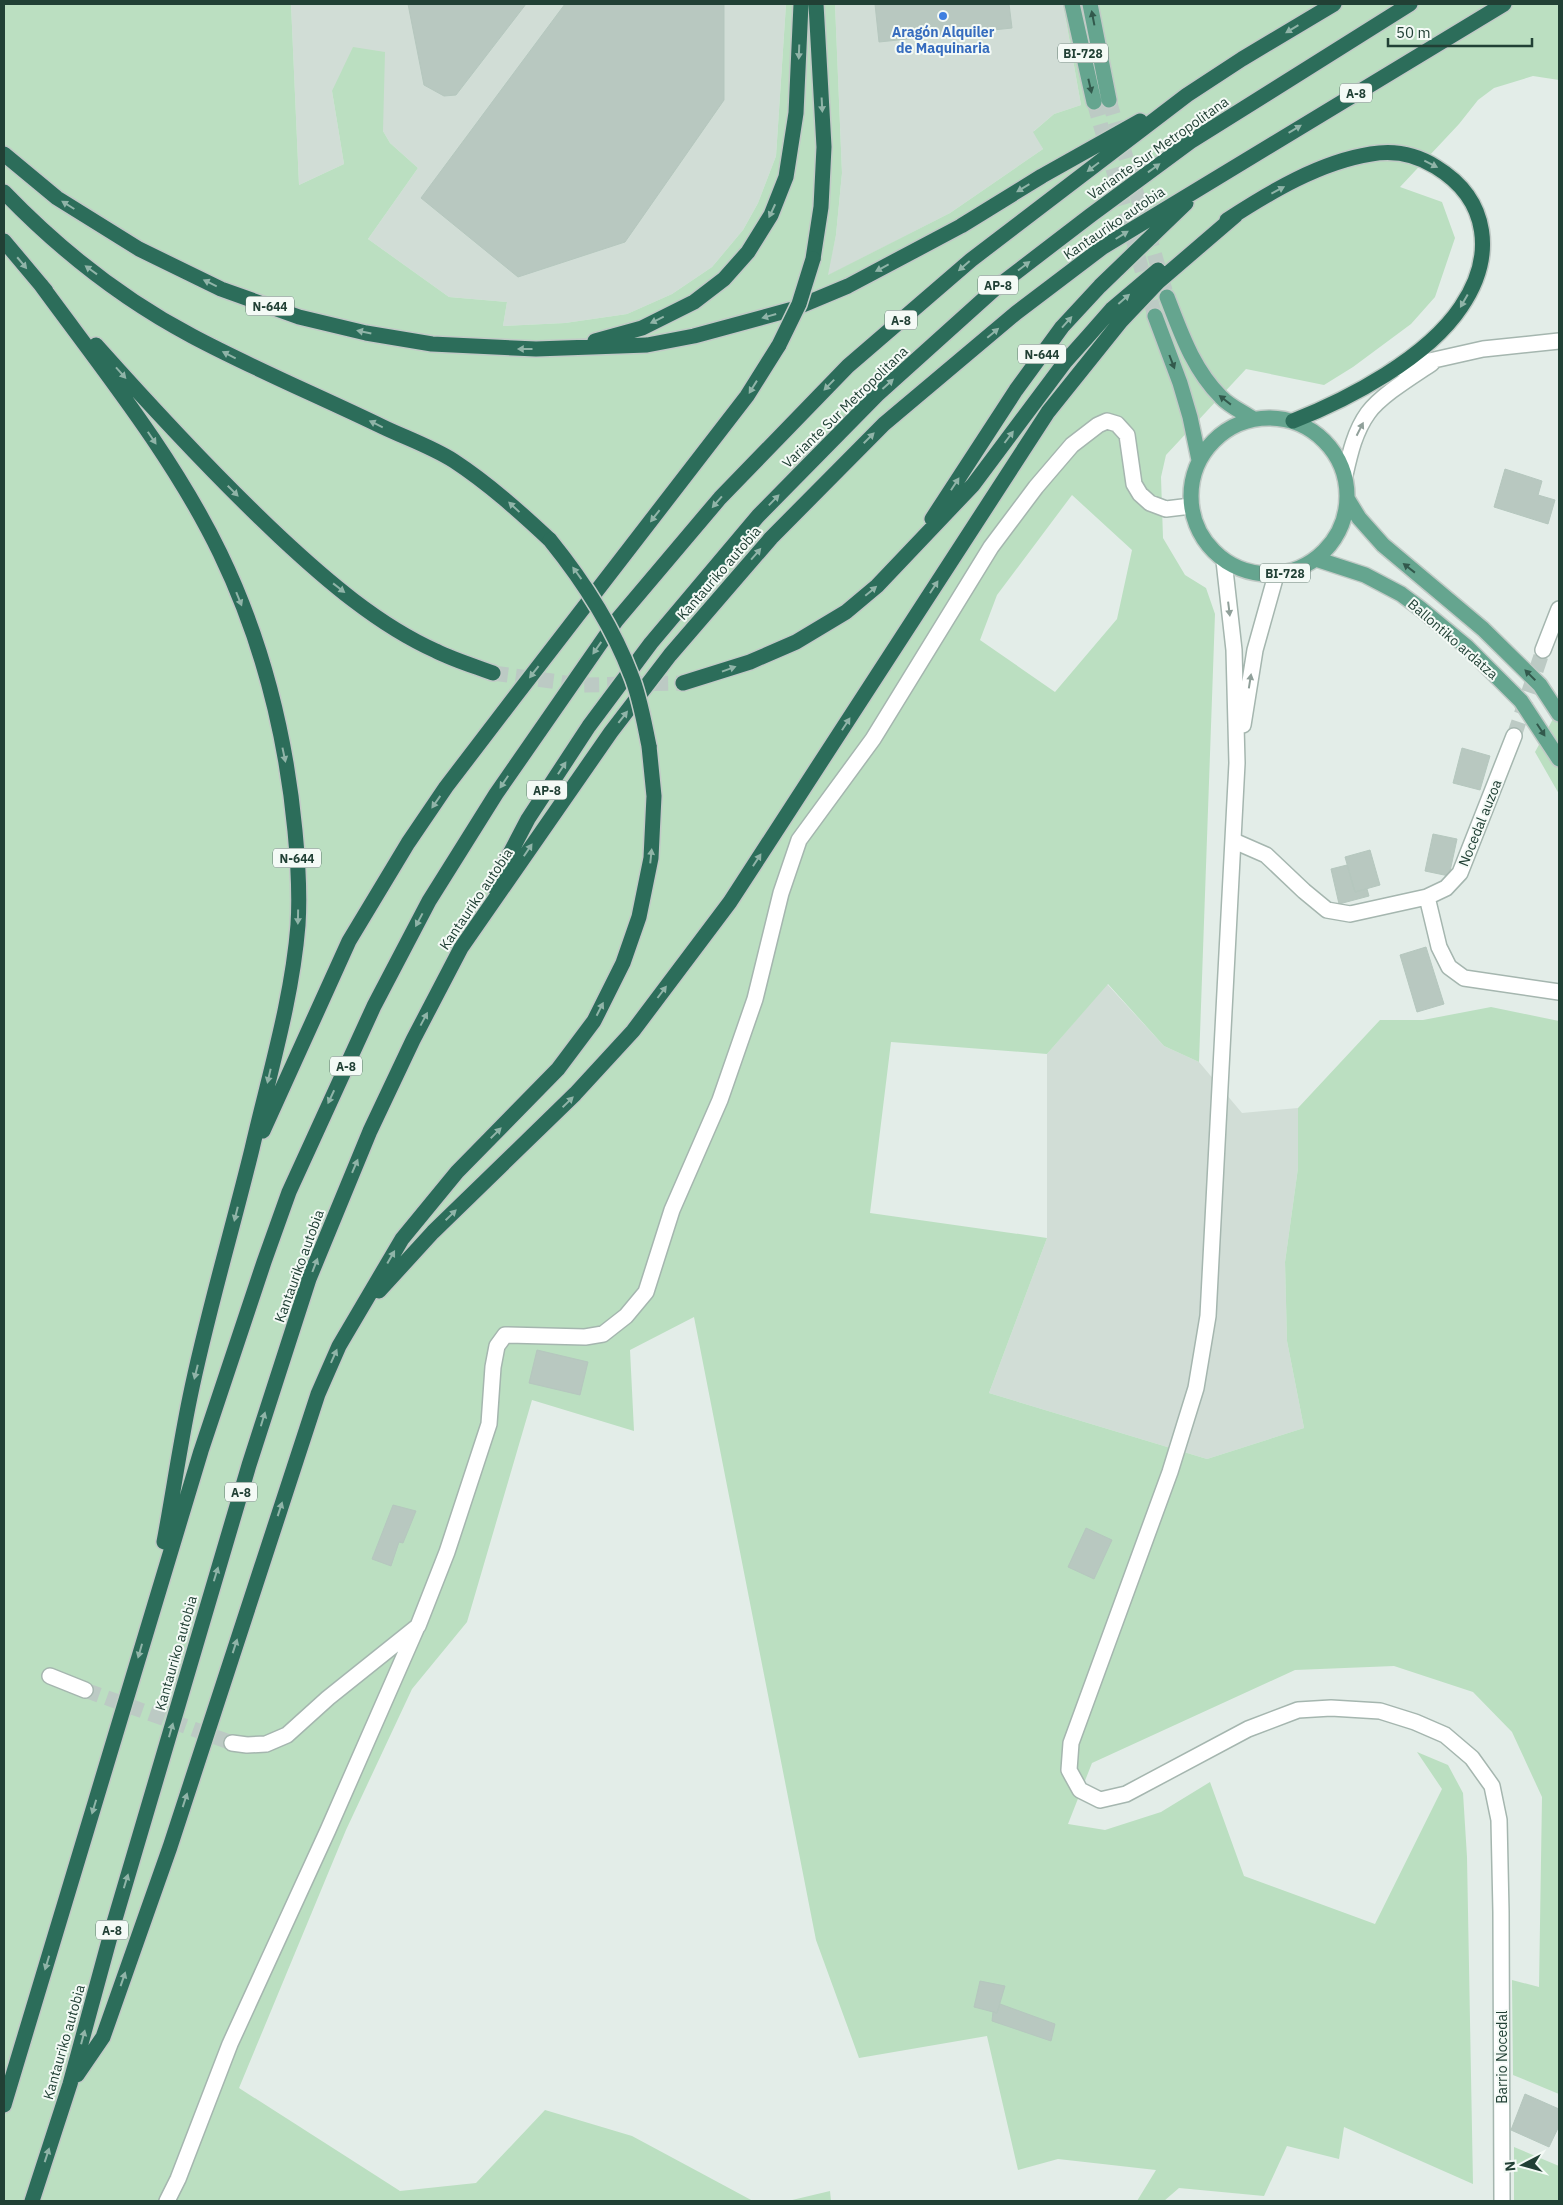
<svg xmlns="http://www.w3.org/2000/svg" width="1563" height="2205" font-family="'IBM Plex Sans',sans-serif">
	<rect width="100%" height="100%" fill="#e3ede8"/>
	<path fill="#d1ddd6" d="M291 4H786L776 156 758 203 743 230 712 267 672 294 627 314 565 323 503 326 507 302 449 297 368 239 418 168 390 143 383 131V107L332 91 344 164 299 185Z
		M835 4H1063L1081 105 1054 114 1034 131 1043 149 950 213 827 276 836 235 842 173Z
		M1107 984 1164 1046 1199 1062 1242 1113 1298 1108V1168L1285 1262 1287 1341 1304 1428 1207 1459 989 1393 1047 1238V1054Z"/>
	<path fill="#bbdfc1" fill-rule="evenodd" d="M4 4H291L299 185 344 164 332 91 353 47 385 52 383 131 390 143 418 168 368 239 449 297 507 302 503 326 565 323 627 314 672 294 712 267 743 230 758 203 776 156 786 4H835L842 173 836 235 828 275 950 213 1043 149 1033 132 1054 114 1081 105 1063 4H1559V80L1533 76 1494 88 1478 100 1459 124 1400 187 1442 202 1455 238 1435 297 1411 324 1353 367 1324 385 1246 369 1166 455 1161 477 1163 538 1185 575 1206 588 1215 614 1199 1062 1164 1046 1108 984 1047 1054 891 1042 870 1213 1047 1238 989 1393 1207 1459 1304 1428 1287 1341 1285 1262 1298 1168V1108L1380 1020H1423L1491 1007 1559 1021V2094L1513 2075 1512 1980 1539 1987 1542 1797 1512 1732 1473 1692 1394 1666 1295 1670 1092 1763 1068 1824 1105 1830 1161 1812 1210 1782 1244 1876 1375 1924 1442 1789 1417 1752 1448 1765 1463 1793 1467 1857 1473 2184 1344 2127 1339 2159 1287 2146 1264 2196 1179 2188 1164 2201H1137L1156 2170 1058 2159 1018 2170 987 2036 859 2058 816 1940 694 1317 630 1350 634 1431 532 1400 467 1622 412 1689 346 1830 239 2088 400 2191 476 2183 545 2110 632 2136 753 2201H4ZM1072 495 1132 550 1117 619 1055 692 980 640 997 595Z
		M1559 708V794L1535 752Z
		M1514 2147 1559 2166V2201H1514Z
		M830 2191 831 2201H788Z"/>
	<path fill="#b8c8c0" stroke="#b5c7be" d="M408 4H526L456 95 444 96 424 85Z
		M565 4H724V100L625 242 518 277 421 198Z
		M875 4H1009L1012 28 879 42Z
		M1505 469 1542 481 1538 495 1555 500 1548 524 1494 507Z
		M1462 748 1490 756 1480 790 1453 783Z
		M1433 834 1457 839 1449 876 1425 871Z
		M1370 850 1380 885 1355 892 1345 857Z
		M1347 865 1355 892 1367 889 1369 896 1339 904 1331 869Z
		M1426 947 1444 1004 1417 1012 1400 955Z
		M537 1350 588 1362 580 1395 529 1383Z
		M393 1505 416 1511 403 1543 399 1542 391 1566 372 1559Z
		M1086 1528 1112 1540 1094 1579 1068 1567Z
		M980 1981 1005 1986 997 2013 974 2007Z
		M1000 2004 1055 2024 1051 2041 992 2021 993 2012 997 2013Z
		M1525 2094 1559 2109V2126L1549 2147 1511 2130Z"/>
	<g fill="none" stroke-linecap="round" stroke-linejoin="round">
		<path stroke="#bccac4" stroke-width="15" stroke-dasharray="15 8" stroke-linecap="butt" d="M1514 736 1543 650
			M85 1690 232 1743"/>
		<path stroke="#bccac4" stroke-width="15" stroke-dasharray="15 8" stroke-linecap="butt" d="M1109 100 1167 297
			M1094 102 1155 316"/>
		<path stroke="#bccac4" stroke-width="15" stroke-dasharray="15 8" stroke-linecap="butt" d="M493 673 581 685 683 683"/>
		<g stroke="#a5b6af" stroke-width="18">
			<path id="minor" d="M1394 369 1483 349 1559 341
				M1345 475C1350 453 1355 431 1368 413 1381 395 1413 376 1432 363
				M1543 650 1559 609
				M1234 841 1266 855 1304 891 1327 910 1350 914 1427 897 1446 888 1460 873 1514 736
				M1427 897 1439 947 1449 967 1464 978 1559 992
				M50 1676 85 1690
				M232 1743 247 1745 266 1744 287 1735 328 1698 418 1626 447 1552 489 1424 493 1367 497 1346 505 1335 585 1337 603 1334 626 1316 646 1292 672 1210 720 1100 755 999 781 893 799 840 873 739 991 547 1036 487 1072 445 1098 425 1107 421 1117 424 1127 435 1134 484 1140 494 1150 503 1166 509 1191 506
				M167 2201 178 2179 230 2044 328 1830 417 1627"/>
		</g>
		<g stroke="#a5b6af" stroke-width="18">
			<path id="tertiary" d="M1224 561 1234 650 1237 763 1208 1316 1196 1388 1170 1472 1071 1743 1069 1770 1080 1790 1100 1800 1126 1794 1248 1729 1298 1710 1331 1708 1380 1711 1415 1722 1445 1735 1472 1758 1492 1786 1499 1820 1501 1912 1502 2201
				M1243 725 1255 650 1276 575"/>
		</g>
		<g stroke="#c1cac6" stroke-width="18">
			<path id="primary" d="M1072 4 1094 102
				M1090 4 1109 100
				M1167 297C1181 333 1193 369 1221 397 1229 406 1243 412 1253 419
				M1155 316 1180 383 1190 417 1199 460
				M1191 496a78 78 0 1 1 156 0a78 78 0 1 1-156 0Z
				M1348 500 1359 518 1383 545 1483 629 1540 685 1559 714
				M1316 559 1365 575 1401 594 1421 609 1467 647 1521 701 1559 759"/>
		</g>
		<g stroke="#c1cac6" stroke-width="18">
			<path id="motorway" d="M4 154 57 198 139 249 221 289 299 317 366 333 432 344 536 349 647 345 694 336 793 309 848 286 961 226 1042 176 1140 121
				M4 192C58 248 122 299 192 336 254 369 319 396 383 427 406 438 432 447 454 461 489 484 520 512 550 540
				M1227 220C1270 192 1320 162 1371 154 1394 150 1417 155 1436 167 1490 200 1495 257 1461 307 1427 358 1349 399 1293 421
				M4 241 46 291
				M813 259 821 207 824 147 816 4
				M41 285C104 371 173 456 220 553 262 640 286 736 295 831 298 862 300 894 298 925 292 1000 269 1075 252 1149 232 1231 207 1314 190 1397 180 1445 173 1494 164 1542
				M595 341 642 328 694 302 724 279 748 252 771 215 786 177 796 113 801 4
				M96 345C155 411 215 476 280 537 326 580 378 625 436 651 454 660 474 666 493 673
				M932 519 1016 390 1062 327 1100 286 1186 203
				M683 683 750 662 796 642 846 612 877 586 973 485 1065 362 1090 334 1112 309 1158 270
				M493 886 528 819 589 726 651 643 758 516 877 395 997 287 1091 215 1190 142 1410 4
				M263 1131 349 941 408 843 446 787 514 698 747 396 779 345
				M379 1291 433 1232 575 1094 633 1031 730 902 1048 412 1121 321 1158 282 1236 215
				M77 2075 103 2037 170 1847 318 1394 339 1346 402 1239 457 1172 558 1069 594 1021 623 963 639 917 651 858 654 796 649 746
				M4 2105 201 1451 264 1262 289 1192 374 1006 429 901 496 794 616 621 720 498 848 366 971 260 1187 95 1242 59 1334 4
				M32 2201 70 2084 113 1926 249 1465 309 1279 370 1131 413 1040 461 948 611 732 670 655 771 538 884 424 1016 313 1103 247 1504 4"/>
		</g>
		<use href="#minor" stroke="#fff" stroke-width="15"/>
		<use href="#tertiary" stroke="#fff" stroke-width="15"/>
		<use href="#primary" stroke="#65a58f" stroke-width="15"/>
		<use href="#motorway" stroke="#2c6d5a" stroke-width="15"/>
		<g stroke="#c1cac6" stroke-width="18" stroke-linecap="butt">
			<path id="motorway-bridge" d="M779 345 799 304 813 259
				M550 540C584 582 612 625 631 675 640 697 644 722 649 746"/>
		</g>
		<use href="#motorway-bridge" stroke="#2c6d5a" stroke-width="15"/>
	</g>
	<defs><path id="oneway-solid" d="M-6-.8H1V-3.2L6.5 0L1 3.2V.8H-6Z" transform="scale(1.25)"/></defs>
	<g fill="#32594c">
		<use href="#oneway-solid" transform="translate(1093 18) rotate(-101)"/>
		<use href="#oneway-solid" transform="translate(1090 86) rotate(77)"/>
		<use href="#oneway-solid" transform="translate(1172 362) rotate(69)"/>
		<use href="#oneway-solid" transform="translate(1225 400) rotate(-142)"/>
		<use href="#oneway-solid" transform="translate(1409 568) rotate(-142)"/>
		<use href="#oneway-solid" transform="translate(1530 675) rotate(-135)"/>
		<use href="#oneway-solid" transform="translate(1541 730) rotate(57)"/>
	</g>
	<g fill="#90b4a8">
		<use href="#oneway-solid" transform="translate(1292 29) rotate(149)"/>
		<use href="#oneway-solid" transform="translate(799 52) rotate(92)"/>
		<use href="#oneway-solid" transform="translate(822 105) rotate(87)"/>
		<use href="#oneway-solid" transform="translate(1295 129) rotate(-31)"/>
		<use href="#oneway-solid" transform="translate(1431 164) rotate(27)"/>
		<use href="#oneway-solid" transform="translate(1093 167) rotate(143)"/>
		<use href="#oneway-solid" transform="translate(1154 168) rotate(-36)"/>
		<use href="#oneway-solid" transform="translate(1023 188) rotate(149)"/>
		<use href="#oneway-solid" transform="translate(1278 190) rotate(-28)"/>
		<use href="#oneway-solid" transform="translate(68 205) rotate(-148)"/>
		<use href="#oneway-solid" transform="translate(772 211) rotate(115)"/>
		<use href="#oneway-solid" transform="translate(1122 235) rotate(-32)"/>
		<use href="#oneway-solid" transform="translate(22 263) rotate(50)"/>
		<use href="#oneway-solid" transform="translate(964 266) rotate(139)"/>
		<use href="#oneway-solid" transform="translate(1024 266) rotate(-37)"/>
		<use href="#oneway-solid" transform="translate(882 268) rotate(152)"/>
		<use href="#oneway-solid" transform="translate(91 270) rotate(-144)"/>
		<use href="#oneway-solid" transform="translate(210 283) rotate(-154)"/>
		<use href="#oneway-solid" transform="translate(1124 299) rotate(-41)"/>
		<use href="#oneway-solid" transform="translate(1464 301) rotate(120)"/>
		<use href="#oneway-solid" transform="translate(769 316) rotate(164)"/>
		<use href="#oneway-solid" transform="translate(657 320) rotate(154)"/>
		<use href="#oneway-solid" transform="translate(1067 322) rotate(-48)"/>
		<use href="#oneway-solid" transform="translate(364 332) rotate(-168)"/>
		<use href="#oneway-solid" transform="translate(993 333) rotate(-40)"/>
		<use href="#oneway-solid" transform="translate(525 349) rotate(-180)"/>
		<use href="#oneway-solid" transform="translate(229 355) rotate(-153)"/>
		<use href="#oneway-solid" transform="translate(121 373) rotate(48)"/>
		<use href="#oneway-solid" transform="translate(888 384) rotate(-42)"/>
		<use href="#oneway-solid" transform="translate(829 385) rotate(134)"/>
		<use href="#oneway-solid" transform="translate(753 387) rotate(122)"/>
		<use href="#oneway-solid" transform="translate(376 424) rotate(-154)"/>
		<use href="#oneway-solid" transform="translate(1009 437) rotate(-53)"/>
		<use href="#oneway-solid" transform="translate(152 438) rotate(56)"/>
		<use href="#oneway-solid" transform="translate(869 438) rotate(-45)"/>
		<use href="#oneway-solid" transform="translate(955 484) rotate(-57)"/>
		<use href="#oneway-solid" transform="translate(233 491) rotate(45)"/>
		<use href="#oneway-solid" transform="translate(774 500) rotate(-46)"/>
		<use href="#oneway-solid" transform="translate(717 502) rotate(131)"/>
		<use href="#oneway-solid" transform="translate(514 507) rotate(-137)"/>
		<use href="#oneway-solid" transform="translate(655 516) rotate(128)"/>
		<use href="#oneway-solid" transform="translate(756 554) rotate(-49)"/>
		<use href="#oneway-solid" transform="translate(577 573) rotate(-126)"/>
		<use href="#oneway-solid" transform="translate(934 587) rotate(-57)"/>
		<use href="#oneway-solid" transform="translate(339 588) rotate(38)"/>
		<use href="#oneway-solid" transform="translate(871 591) rotate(-40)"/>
		<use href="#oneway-solid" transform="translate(239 599) rotate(68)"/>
		<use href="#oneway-solid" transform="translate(597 648) rotate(125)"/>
		<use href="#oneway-solid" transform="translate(729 669) rotate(-20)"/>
		<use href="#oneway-solid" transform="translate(534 672) rotate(128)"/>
		<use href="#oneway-solid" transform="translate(623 717) rotate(-52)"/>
		<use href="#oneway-solid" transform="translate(846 724) rotate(-57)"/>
		<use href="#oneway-solid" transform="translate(284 755) rotate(78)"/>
		<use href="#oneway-solid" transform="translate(562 768) rotate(-57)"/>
		<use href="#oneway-solid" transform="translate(504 782) rotate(124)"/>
		<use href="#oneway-solid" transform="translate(436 802) rotate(125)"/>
		<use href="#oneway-solid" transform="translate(528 850) rotate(-56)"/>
		<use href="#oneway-solid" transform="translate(651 856) rotate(-84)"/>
		<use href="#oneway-solid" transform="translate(757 860) rotate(-57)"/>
		<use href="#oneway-solid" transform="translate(298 917) rotate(91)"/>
		<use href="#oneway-solid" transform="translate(419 920) rotate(118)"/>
		<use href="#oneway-solid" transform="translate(662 992) rotate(-53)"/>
		<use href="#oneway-solid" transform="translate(600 1009) rotate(-63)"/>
		<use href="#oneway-solid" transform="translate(424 1019) rotate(-62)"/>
		<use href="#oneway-solid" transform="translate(269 1076) rotate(103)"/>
		<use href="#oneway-solid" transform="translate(331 1097) rotate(115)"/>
		<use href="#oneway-solid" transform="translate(568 1102) rotate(-44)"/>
		<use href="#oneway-solid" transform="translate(496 1133) rotate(-45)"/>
		<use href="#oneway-solid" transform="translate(355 1166) rotate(-67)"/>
		<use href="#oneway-solid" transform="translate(236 1214) rotate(104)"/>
		<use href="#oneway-solid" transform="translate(451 1215) rotate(-44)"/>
		<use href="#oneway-solid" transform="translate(391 1257) rotate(-60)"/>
		<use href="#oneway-solid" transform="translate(315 1265) rotate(-69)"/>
		<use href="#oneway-solid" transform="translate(334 1356) rotate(-66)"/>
		<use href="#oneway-solid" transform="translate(196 1372) rotate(104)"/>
		<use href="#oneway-solid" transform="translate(263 1419) rotate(-73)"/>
		<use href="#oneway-solid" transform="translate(280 1509) rotate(-72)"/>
		<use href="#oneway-solid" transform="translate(216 1574) rotate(-73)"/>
		<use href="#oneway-solid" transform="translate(235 1646) rotate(-72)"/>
		<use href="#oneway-solid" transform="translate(140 1651) rotate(106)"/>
		<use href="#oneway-solid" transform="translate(171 1730) rotate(-74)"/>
		<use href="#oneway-solid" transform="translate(185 1800) rotate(-72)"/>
		<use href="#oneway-solid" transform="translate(94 1807) rotate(107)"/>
		<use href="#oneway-solid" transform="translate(126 1881) rotate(-73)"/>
		<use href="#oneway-solid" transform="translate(47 1963) rotate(107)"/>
		<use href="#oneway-solid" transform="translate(123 1979) rotate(-71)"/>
		<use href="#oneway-solid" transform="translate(83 2037) rotate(-75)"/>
		<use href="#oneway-solid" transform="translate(47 2155) rotate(-72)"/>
	</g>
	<g fill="#90a09a">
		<use href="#oneway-solid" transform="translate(1360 429) rotate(-63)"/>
		<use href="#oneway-solid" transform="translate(1229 609) rotate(83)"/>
		<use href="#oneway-solid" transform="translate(1250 681) rotate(-81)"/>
	</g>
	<circle fill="#3f7fe0" stroke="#f4faf6" stroke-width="2" cx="943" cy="16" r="5"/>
	<g text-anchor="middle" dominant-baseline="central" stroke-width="4" stroke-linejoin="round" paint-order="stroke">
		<g fill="#f4faf6" stroke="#60786f" stroke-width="1">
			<rect x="1058" y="43.5" width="50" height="19" rx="4"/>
			<rect x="1340" y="83.5" width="32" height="19" rx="4"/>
			<rect x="978" y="275.5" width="40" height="19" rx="4"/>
			<rect x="246" y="296.5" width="48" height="19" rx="4"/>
			<rect x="885" y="310.5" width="32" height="19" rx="4"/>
			<rect x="1018" y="344.5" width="48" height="19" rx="4"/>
			<rect x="1260" y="563.5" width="50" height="19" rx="4"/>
			<rect x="527" y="780.5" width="40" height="19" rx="4"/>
			<rect x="273" y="848.5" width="48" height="19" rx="4"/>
			<rect x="330" y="1056.5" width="32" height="19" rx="4"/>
			<rect x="225" y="1482.5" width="32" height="19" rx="4"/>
			<rect x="96" y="1920.5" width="32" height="19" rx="4"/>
		</g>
		<g font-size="12" font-weight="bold" fill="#214035">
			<text x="1083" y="53">BI-728</text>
			<text x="1356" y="93">A-8</text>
			<text x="998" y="285">AP-8</text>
			<text x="270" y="306">N-644</text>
			<text x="901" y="320">A-8</text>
			<text x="1042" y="354">N-644</text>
			<text x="1285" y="573">BI-728</text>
			<text x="547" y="790">AP-8</text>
			<text x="297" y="858">N-644</text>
			<text x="346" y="1066">A-8</text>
			<text x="241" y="1492">A-8</text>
			<text x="112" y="1930">A-8</text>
		</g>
		<g font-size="14" font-weight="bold" fill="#366cbe" stroke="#f4faf6">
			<text x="943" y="32">Aragón Alquiler<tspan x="943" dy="16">de Maquinaria</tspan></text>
		</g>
		<g font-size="14" fill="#214035" stroke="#f4faf6">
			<text transform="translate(1158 148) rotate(-35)">Variante Sur Metropolitana</text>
			<text transform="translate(1114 223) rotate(-34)">Kantauriko autobia</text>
			<text transform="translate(845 407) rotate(-44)">Variante Sur Metropolitana</text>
			<text transform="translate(719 573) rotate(-49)">Kantauriko autobia</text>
			<text transform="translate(1453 639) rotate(41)">Ballontiko ardatza</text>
			<text transform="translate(1480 823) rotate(-68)">Nocedal auzoa</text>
			<text transform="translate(476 899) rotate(-56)">Kantauriko autobia</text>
			<text transform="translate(299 1266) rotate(-70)">Kantauriko autobia</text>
			<text transform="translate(176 1653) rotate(-74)">Kantauriko autobia</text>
			<text transform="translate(64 2042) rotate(-74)">Kantauriko autobia</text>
			<text transform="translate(1502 2057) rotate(-90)">Barrio Nocedal</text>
		</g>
	</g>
	<rect width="1563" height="2205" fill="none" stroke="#214035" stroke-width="10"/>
	<g transform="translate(1523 2165) rotate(264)" stroke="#f4faf6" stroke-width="4" paint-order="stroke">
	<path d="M0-4L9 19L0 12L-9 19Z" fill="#214035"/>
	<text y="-8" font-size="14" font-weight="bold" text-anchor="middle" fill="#214035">N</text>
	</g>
	<path d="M1388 38v8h144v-8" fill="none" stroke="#214035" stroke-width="2.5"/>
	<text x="1396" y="38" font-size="15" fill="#214035" stroke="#f4faf6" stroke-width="4" paint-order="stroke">50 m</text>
</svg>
